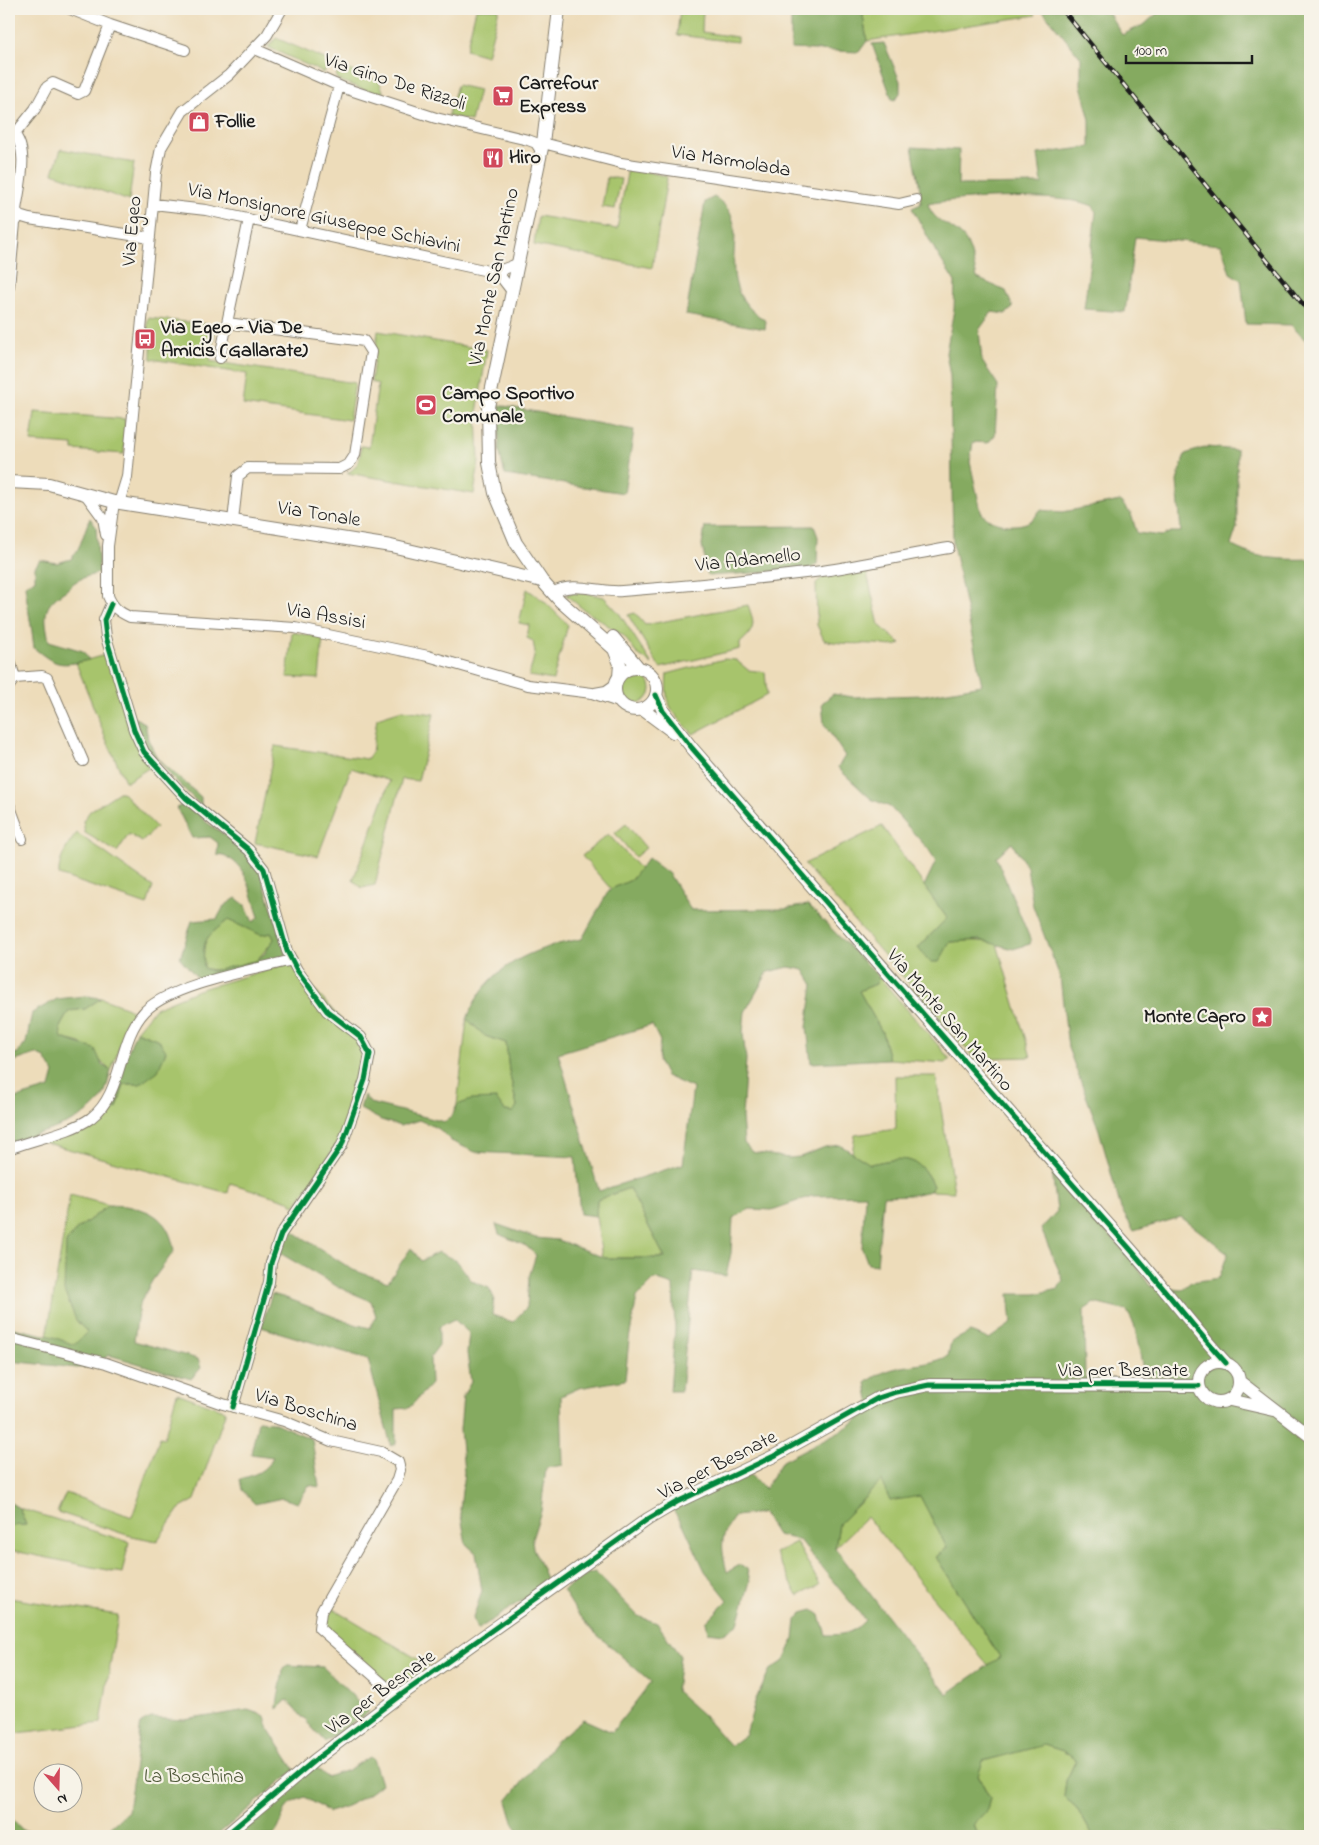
<svg xmlns="http://www.w3.org/2000/svg" width="1319" height="1845" font-family="'Indie Flower',sans-serif">
	<rect width="100%" height="100%" fill="#f7f3e8"/>
	<filter id="ink" filterUnits="userSpaceOnUse"><feTurbulence type="fractalNoise" baseFrequency=".02" numOctaves="2"/><feDisplacementMap in="SourceGraphic" scale="10" xChannelSelector="R" yChannelSelector="G"/><feConvolveMatrix kernelMatrix="1 2 1 2 8 2 1 2 1" color-interpolation-filters="sRGB"/></filter>
	<filter id="wash" filterUnits="userSpaceOnUse"><feTurbulence type="fractalNoise" baseFrequency=".0096" numOctaves="4" result="noise"/><feDisplacementMap in="SourceGraphic" scale="20" xChannelSelector="R" yChannelSelector="G"/><feGaussianBlur stdDeviation="1.12" result="paint"/><feColorMatrix in="noise" values="0 0 0 0 0 0 0 0 0 0 0 0 0 0 0 0 0 1.4 0 .05"/><feComposite in="paint" operator="in"/></filter>
	<g filter="url(#wash)">
		<rect width="100%" height="100%" fill="#eddcba"/>
		<path fill="#a7c46c" stroke="#627044" d="M476 9H499L487 56 466 50Z
			M680 9H703L702 32 737 37V42L677 35Z
			M862 9H1031L1036 15 867 41Z
			M276 38 327 60 329 64 324 73 268 47Z
			M344 68 379 81 383 91 381 96 338 80 336 77 338 70Z
			M457 85 479 90 471 121 448 116Z
			M61 149 134 163 129 201 53 173Z
			M628 168 666 176 667 179 652 268 534 245 538 216 617 229Z
			M607 177 621 179 615 209 602 207Z
			M148 318 216 325 210 361 355 383 349 420 243 405 247 374 151 359V330H147Z
			M378 331 487 350 477 413 479 461 474 494 347 473C359 467 360 459 361 446L369 447 378 384 371 382Z
			M35 412 125 419 124 454 73 450V445L31 442Z
			M866 569 879 625 901 644C891 648 883 644 873 644 852 643 844 645 824 640L817 625 816 583 822 578Z
			M527 589 544 601 568 625 553 680 529 676 535 653 533 641 527 638 529 625 519 623Z
			M577 591 604 597 619 613 652 664 636 653 624 636 583 609 566 595Z
			M748 605C755 624 756 629 740 643V649L660 668 628 615 635 613 645 625Z
			M292 632 323 638 319 679 287 677Z
			M105 655 112 663 152 766 128 781H125L106 739 76 663Z
			M724 659 736 660 748 670 765 672 767 695 693 734C672 710 664 708 667 674Z
			M623 689a14 14 0 1 1 28 0a14 14 0 1 1-28 0Z
			M402 710 434 714 418 781 402 779 375 885 362 888 353 880 390 781 351 768 318 856 255 843 275 746 367 759 372 752 377 718Z
			M119 792H122L156 827 142 842 129 834 117 852 85 833 83 821 90 811Z
			M626 824 646 848 635 857 615 833Z
			M882 826 947 918 918 948C945 943 970 937 997 944L1031 1057 988 1058 977 1061 804 864Z
			M77 833 153 887 147 905 59 875C58 859 68 844 77 833Z
			M608 834 640 869 631 880 611 889 582 856Z
			M228 920 261 935 271 933 275 939 256 961C238 963 222 974 204 968 202 936 206 938 228 920Z
			M290 963 357 1037 366 1057 337 1144 295 1206 289 1201 230 1183 228 1193 39 1141 70 1132 117 1108 124 1084H140L159 1040 136 1031 155 1008 198 990Z
			M879 977 950 1059 946 1063 889 1059 882 1032 859 991 876 984Z
			M101 998 128 1008 136 1015 122 1039 111 1071 81 1043 61 1038 60 1027 69 1011 85 1009Z
			M467 1019 485 1036 506 1043 509 1071 517 1107 513 1112 457 1105Z
			M895 1076H936L954 1192 930 1191 933 1186C918 1152 901 1158 870 1164L852 1153 855 1135 896 1129Z
			M629 1188 665 1258H602L596 1216 597 1200Z
			M70 1195 109 1205 75 1231 66 1243 76 1320 87 1332 75 1345 47 1336Z
			M1310 1221V1256L1304 1247 1306 1225Z
			M177 1393 226 1411 195 1500 179 1509 157 1541 127 1535 57 1512 66 1493 132 1517 160 1437 164 1438Z
			M881 1481 920 1495 947 1548 936 1557 1000 1657 988 1665 867 1517 835 1548 839 1524Z
			M19 1508 129 1542 122 1573 9 1550V1526L26 1525Z
			M796 1542 820 1585 798 1596 775 1553Z
			M9 1598 118 1615 101 1723 9 1734Z
			M331 1607 429 1666 400 1689H394L324 1627 323 1620Z
			M1044 1745 1063 1751 1076 1760 1066 1781 1064 1797 1076 1807 1093 1836H984L976 1833 973 1824 987 1810 990 1798 978 1775 983 1761Z"/>
		<path fill="#85aa60" stroke="#50633e" fill-rule="evenodd" d="M789 9H862L867 41 859 52 791 49V11Z
			M1041 9H1097L1100 12H1108L1122 35 1145 24 1162 9H1310V345L1291 325 1246 324 1241 280 1230 273 1221 245 1135 237 1125 312 1084 309 1096 212 1093 206C1066 193 958 197 928 204 934 225 957 225 967 243 972 253 974 266 977 278L1006 291 1013 308 1005 314 992 312 979 330 982 361 998 385 995 435 988 443 973 442 970 462 981 512C990 526 1019 529 1032 520 1035 518 1038 513 1040 510L1063 512 1120 501 1131 514 1137 533 1162 536 1171 532H1181L1177 481 1185 454 1207 447 1237 450V527L1231 545C1254 559 1284 560 1310 559V1221L1306 1225 1304 1247 1310 1256V1836H1093L1076 1807 1064 1797 1066 1781 1076 1760 1063 1751 1044 1745 983 1761 978 1776 990 1798 987 1810 973 1825 976 1833 984 1836H522L513 1822 507 1801 555 1742 583 1719 612 1732 651 1682 594 1632 576 1611 563 1590 587 1574 595 1572 638 1616 657 1623 680 1656 676 1691 704 1716 730 1746 746 1734 756 1699 769 1671 784 1661 794 1639 796 1620 802 1613 813 1610 820 1615 826 1635C843 1635 854 1633 865 1620L799 1540 777 1535 763 1513 735 1516C719 1537 721 1547 727 1572L740 1565 747 1569 750 1581 738 1624 724 1634 708 1632 706 1622 728 1600 705 1571 683 1524 673 1510 748 1473 765 1489 782 1461 844 1429 871 1411 866 1383C894 1360 921 1370 948 1356L951 1342 970 1332 989 1339 1012 1323 1009 1294H1035L1058 1289 1063 1280 1041 1229 1057 1211 1052 1172 1133 1261 1150 1286 1181 1290 1191 1282 1219 1278 1228 1253 1181 1217 1134 1231 1121 1209 1099 1130 1068 1048 1060 977 1033 906 1027 867 1012 843 996 857 1031 941 1030 944 1013 949 980 940 950 942 939 962H930L918 948 947 918 924 886 936 861 929 850 890 807 871 799 841 771 838 767 845 756 824 724 822 703 833 694 853 697 925 695 982 685 953 545 950 376 946 353 954 309 955 282 936 252 912 208 921 204 919 183 912 147 959 150 958 185 1042 184 1038 154 1090 147V120L1081 85V58ZM1094 1303 1127 1311 1134 1324 1145 1379 1085 1378 1084 1310ZM881 1481 890 1501 920 1496 947 1548 936 1557 1000 1657 947 1694 835 1548 839 1524Z
			M884 43 900 81V93L895 100 892 99 872 44Z
			M714 197C763 226 701 280 766 321L765 329 686 315 705 202Z
			M499 405 634 430 624 493 505 475 499 450Z
			M90 518 96 527 99 573C92 575 83 577 77 581 72 583 70 588 65 591 42 606 44 615 49 641L83 651 89 660C61 666 57 667 34 648 32 626 27 607 25 585L35 580V567L40 560 57 563 71 559C82 547 83 533 90 518Z
			M814 526 818 537 817 564 810 569 708 576 702 545 705 527Z
			M135 718 145 723 148 739 157 758 201 797V806L171 776 157 758 152 756 142 741Z
			M185 803 193 807 206 822 237 843 260 871 288 958 200 981 180 958 192 921 217 919 224 906 236 898 245 905 253 922 259 917C251 893 246 857 217 855L218 843 210 837 192 838 177 808ZM228 920 261 935 271 933 274 939 265 953 256 961 212 971 204 968C202 937 206 938 228 920Z
			M648 858 669 874 691 910 784 909 808 905 879 977 876 984 859 991 882 1032 889 1059 811 1063 807 1027 813 985 804 970 789 967 768 972 745 1012 743 1033 746 1059 742 1117 744 1143 752 1152 788 1158 800 1157 825 1147 840 1145 870 1164C901 1158 918 1152 933 1186L930 1191 912 1195 883 1196 877 1265 868 1264 862 1248 865 1195 812 1196 772 1210 750 1209 733 1218 731 1253 726 1276 693 1271 681 1391H670L675 1328 673 1285 655 1279 637 1297 629 1339 625 1380 579 1388 561 1396 563 1465 546 1468 541 1511 532 1539 533 1548 548 1583 477 1630 473 1618 482 1591 476 1553 466 1544 460 1510 464 1472 460 1430 463 1396 471 1382 467 1353 469 1333 454 1319 439 1327V1345L430 1357 431 1384 409 1408 396 1409V1444L391 1446 368 1359 261 1327 272 1294C305 1302 336 1321 370 1328L376 1316 371 1301 338 1287 278 1252 288 1228 353 1270 388 1282 411 1248 421 1261 438 1252 457 1261 472 1281 489 1288 494 1298 492 1315 513 1322 527 1307 529 1277 536 1255 526 1246 499 1234 496 1224 536 1238 558 1240 605 1258H665L629 1188 597 1200 596 1216 580 1214 575 1157 475 1152 451 1141 439 1129 419 1120 400 1126 381 1120 360 1109 364 1095 370 1103 445 1122 452 1116 457 1105 471 1100 496 1099 505 1111 513 1112 517 1106 509 1071 506 1043 485 1036 467 1019C486 967 531 948 582 939L609 890 631 880ZM652 1025 660 1041 658 1061 666 1076 693 1088 683 1164 599 1191 558 1053Z
			M85 996 101 998 85 1009 69 1011 60 1027 62 1038 95 1049 102 1065 111 1071C108 1081 106 1095 98 1103 77 1126 37 1133 9 1143V1100L50 1088 54 1073 45 1058 36 1054 12 1062 9 1055 18 1053 26 1043 32 1013 57 999Z
			M136 1031 159 1040 166 1051 158 1071 140 1084H124L117 1108 104 1114Z
			M109 1205C143 1206 169 1213 174 1251L152 1281 139 1305 134 1341 198 1359 201 1368 191 1379 109 1355 92 1366 77 1368 9 1361V1327L54 1337 74 1345 87 1332 76 1320 64 1291 66 1243 75 1231Z
			M258 1421 273 1422 312 1439 319 1487 309 1485 298 1503 282 1498 255 1504 242 1490 240 1479C255 1475 266 1471 273 1457L251 1454Z
			M9 1502 19 1508 26 1525 9 1526Z
			M288 1665 323 1667 369 1712 325 1742 287 1700 277 1709C277 1696 282 1683 283 1669Z
			M248 1710 265 1716 269 1730 295 1770 216 1836H95L104 1833 128 1811 141 1723 151 1718 184 1720Z
			M369 1757 373 1759 381 1784C366 1797 348 1807 329 1812L305 1797C275 1807 288 1819 273 1836H233L311 1770 317 1768 327 1777 348 1770Z
			M9 1817 23 1830 55 1836H9Z"/>
	</g>
	<g filter="url(#ink)">
		<g fill="none" stroke-linecap="round" stroke-linejoin="round">
			<g stroke="#847c6b" stroke-width="12">
				<path id="minor" d="M70 9 110 25 185 50
					M255 49 344 88 436 118 528 140 536 143 541 151
					M9 130C32 144 19 188 16 210L19 216 29 219 150 238
					M15 134 35 109 47 87 53 83 78 94 84 91 110 25
					M543 143 621 163 899 204 916 200
					M153 204 206 210 488 271 501 277 511 290
					M300 230 339 86
					M489 271 504 269 517 264
					M9 287 15 223 19 216
					M220 358 227 323
					M86 495 103 518 106 535
					M114 502 108 546V596C113 608 119 612 130 617L295 628 428 656 528 685 592 693 619 702
					M119 503 127 477 156 173 161 148 183 111 229 75 267 35 282 9
					M233 521 238 476 248 468 339 469 349 464 355 455 371 352 364 341 227 323 249 219
					M552 593C574 580 599 593 622 591 689 586 756 579 822 571 864 565 906 555 949 548
					M111 604 104 620 106 637 134 730 144 752 186 798 249 850 264 869 287 951 297 970 327 1011 361 1037 370 1054 365 1080 342 1145 281 1234 271 1263 269 1282 233 1407
					M9 657 15 678 9 686
					M15 678 42 676 47 678 83 761
					M595 693 606 691 616 684
					M9 804 22 839
					M9 1149C33 1139 70 1133 91 1118 124 1093 117 1040 145 1011 172 984 254 970 292 960
					M9 1338 106 1363 223 1404 284 1421 331 1441 381 1452 398 1462 400 1470 397 1480 321 1612 319 1628 398 1697"/>
			</g>
			<g stroke="#847c6b" stroke-width="14">
				<path id="tertiary" d="M559 9 543 143 488 407 489 463 495 493 516 543 542 581 560 601 614 649 620 664 619 677
					M9 482 49 484 114 502 391 546 542 581
					M613 637 639 668
					M615 689a21 21 0 1 1 42 0a21 21 0 1 1-42 0Z
					M656 695 663 711 692 748C835 913 978 1078 1123 1241 1159 1281 1190 1324 1226 1363
					M642 709 673 732
					M1199 1382a20 20 0 1 1 40 0a20 20 0 1 1-40 0Z
					M1240 1382 1310 1436
					M1230 1400 1274 1410
					M225 1836 315 1760 398 1697 648 1519 677 1502 774 1456 878 1398 896 1392 929 1385 1199 1386"/>
			</g>
			<use href="#minor" stroke="#fff" stroke-width="10"/>
			<use href="#tertiary" stroke="#fff" stroke-width="12"/>
			<g stroke="#1c1c1c" stroke-width="4.5">
				<path id="rail" d="M1062 9 1310 313"/>
			</g>
			<use href="#rail" stroke="#f7f3e8" stroke-width="2.5" stroke-dasharray="8" stroke-linecap="butt"/>
			<g stroke="#f7f3e8" stroke-width="8">
				<path id="cycleway" d="M111 604 104 620 106 637 134 730 144 752 186 798 249 850 264 869 287 951 297 970 327 1011 361 1037 370 1054 365 1080 342 1145 281 1234 271 1263 269 1282 233 1407
					M656 695 663 711 692 748C835 913 978 1078 1123 1241 1159 1281 1190 1324 1226 1363
					M225 1836 315 1760 398 1697 648 1519 677 1502 774 1456 878 1398 896 1392 929 1385 1199 1386"/>
			</g>
			<use href="#cycleway" stroke="#00873e" stroke-width="5"/>
		</g>
	</g>
	<defs>
		<g id="supermarket-square" transform="scale(1.125)"><rect x="-9" y="-9" width="18" height="18" rx="4" fill="#d1495b" stroke="#f7f3e8"/><path d="M-6-5.5h2.5l.6 2H6L4.5 2H-2.5L-4.4-4H-6ZM-1.5 3.2a1.3 1.3 0 1 0 .1 0ZM3 3.2a1.3 1.3 0 1 0 .1 0Z" fill="#fff"/></g>
		<g id="shop-square" transform="scale(1.125)"><rect x="-9" y="-9" width="18" height="18" rx="4" fill="#d1495b" stroke="#f7f3e8"/><path d="M-5-2.5h2.3a2.7 3.5 0 0 1 5.4 0H5L5.5 6h-11ZM-1.5-2.5h3a1.5 2.3 0 0 0-3 0Z" fill="#fff"/></g>
		<g id="restaurant-square" transform="scale(1.125)"><rect x="-9" y="-9" width="18" height="18" rx="4" fill="#d1495b" stroke="#f7f3e8"/><path d="M-5-6h1v4h1v-4h1v4h1v-4h1v5L-1.5 .5V6h-2V.5L-5-1ZM5-6V6H3V1.5H1.5Q1.5-4 5-6Z" fill="#fff"/></g>
		<g id="bus-square" transform="scale(1.125)"><rect x="-9" y="-9" width="18" height="18" rx="4" fill="#d1495b" stroke="#f7f3e8"/><path d="M-5-6H5V4H4V6H2V4H-2V6H-4V4H-5ZM-3.5-4V0h7V-4ZM-3.5 1.2v1.5H-2V1.2ZM2 1.2v1.5H3.5V1.2Z" fill="#fff"/></g>
		<g id="stadium-square" transform="scale(1.125)"><rect x="-9" y="-9" width="18" height="18" rx="4" fill="#d1495b" stroke="#f7f3e8"/><path d="M0-5a6.5 5 0 1 0 0 10a6.5 5 0 1 0 0-10ZM-3.5-1.8h7v3.6h-7Z" fill="#fff"/></g>
		<g id="sight-square" transform="scale(1.125)"><rect x="-9" y="-9" width="18" height="18" rx="4" fill="#d1495b" stroke="#f7f3e8"/><path d="M0-6L1.8-2.2L6-1.7L2.9 1.2L3.7 5.4L0 3.3L-3.7 5.4L-2.9 1.2L-6-1.7L-1.8-2.2Z" fill="#fff"/></g>
	</defs>
	<g fill-rule="evenodd">
		<use href="#supermarket-square" x="503" y="96"/>
		<use href="#shop-square" x="199" y="122"/>
		<use href="#restaurant-square" x="493" y="158"/>
		<use href="#bus-square" x="145" y="339"/>
		<use href="#stadium-square" x="426" y="405"/>
		<use href="#sight-square" x="1262" y="1017"/>
	</g>
	<g text-anchor="middle" dominant-baseline="central" stroke-width="4.5" stroke-linejoin="round" paint-order="stroke">
		<g font-size="20" fill="#1c1c1c" stroke="#f7f3e8">
			<text transform="translate(395 83) rotate(18)">Via Gino De Rizzoli</text>
			<text transform="translate(731 162) rotate(9)">Via Marmolada</text>
			<text transform="translate(324 219) rotate(12)">Via Monsignore Giuseppe Schiavini</text>
			<text transform="translate(133 231) rotate(-85)">Via Egeo</text>
			<text transform="translate(495 277) rotate(-78)">Via Monte San Martino</text>
			<text transform="translate(319 515) rotate(9)">Via Tonale</text>
			<text transform="translate(748 561) rotate(-6)">Via Adamello</text>
			<text transform="translate(326 617) rotate(10)">Via Assisi</text>
			<text transform="translate(949 1021) rotate(49)">Via Monte San Martino</text>
			<text x="1123" y="1371">Via per Besnate</text>
			<text transform="translate(306 1411) rotate(17)">Via Boschina</text>
			<text transform="translate(718 1466) rotate(-27)">Via per Besnate</text>
			<text transform="translate(381 1693) rotate(-36)">Via per Besnate</text>
		</g>
		<g font-size="20" font-weight="bold" fill="#1c1c1c" stroke="#f7f3e8" text-anchor="start">
			<text x="519" y="84">Carrefour<tspan x="519" dy="23">Express</tspan></text>
			<text x="215" y="122">Follie</text>
			<text x="509" y="158">Hiro</text>
			<text x="161" y="328">Via Egeo - Via De<tspan x="161" dy="23">Amicis (Gallarate)</tspan></text>
			<text x="442" y="394">Campo Sportivo<tspan x="442" dy="23">Comunale</tspan></text>
			<text x="1246" y="1017" text-anchor="end">Monte Capro</text>
		</g>
		<g font-size="20" fill="#4d5738" stroke="#f7f3e8">
			<text x="194" y="1777">La Boschina</text>
		</g>
	</g>
	<rect width="1319" height="1845" fill="none" stroke="#f7f3e8" stroke-width="30"/>
	<g transform="translate(58 1788) rotate(160)"><circle r="24" fill="#f7f3e8" stroke="#9f9d96"/>
	<path d="M0-4L9 19L0 12L-9 19Z" fill="#d1495b"/>
	<text y="-8" font-size="14" font-weight="bold" text-anchor="middle" fill="#1c1c1c">N</text>
	</g>
	<path d="M1126 55v8h126v-8" fill="none" stroke="#1c1c1c" stroke-width="2.5"/>
	<text x="1134" y="55" font-size="15" fill="#1c1c1c" stroke="#f7f3e8" stroke-width="4" paint-order="stroke">100 m</text>
</svg>
